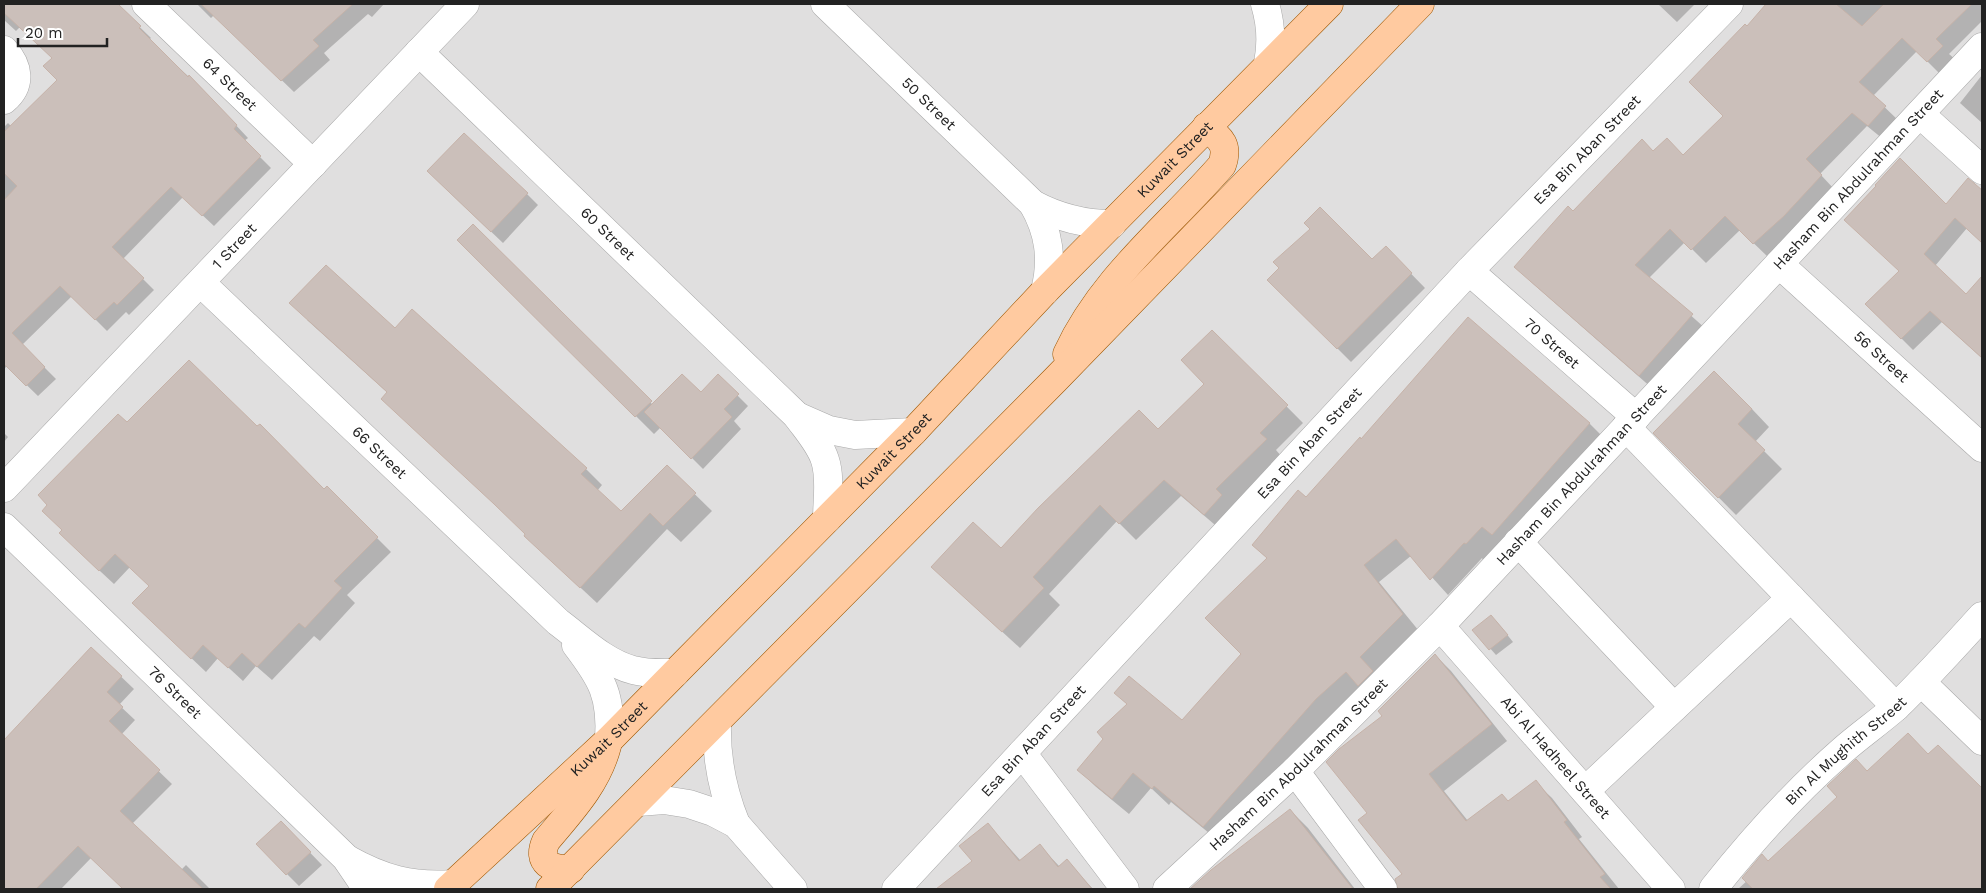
<svg xmlns="http://www.w3.org/2000/svg" width="1986" height="893" font-family="'Work Sans',sans-serif">
	<rect width="100%" height="100%" fill="#f2eee8"/>
	<path fill="#e0dfdf" d="M4 4H1982V889H4Z"/>
	<path fill="#0003" d="M4 4H116L151 38 149 40 201 88 248 138 244 141 271 168 214 226 183 197 123 259 154 290 129 315 126 312 107 331 72 296 22 345 56 379 38 396 7 366 4 369V127L8 123 11 126 58 80 53 58 20 27 16 31 4 20Z
		M197 4H384L372 17 368 14 324 53 330 60 294 92 214 15 211 18Z
		M1658 4H1695L1677 22Z
		M1767 4H1982V21L1949 54 1956 60 1941 75 1917 51 1873 96 1899 121 1883 139 1867 126 1820 174 1835 190 1768 257 1740 230 1706 263 1685 242 1649 278 1706 329 1653 389 1530 281 1573 212 1654 152 1684 157 1725 117 1747 28Z
		M1982 75V123L1960 103Z
		M1968 180 1982 192V242L1967 228 1935 266 1966 296 1982 278V358L1942 322 1913 350 1867 304 1900 271 1946 205Z
		M440 183 527 194 538 205 503 243Z
		M473 226 653 405 701 393 718 376 748 406 734 421 741 429 703 469 661 427 654 434 459 240Z
		M1312 229 1372 261 1386 248 1425 288 1351 362 1269 280 1281 268Z
		M307 320 395 329 586 469 602 485 597 491 621 513 667 467 712 511 681 542 667 529 597 603 525 536 527 535 388 393Z
		M1212 331 1303 423 1276 450 1282 457 1232 506 1237 512 1221 530 1181 496 1136 540 1117 521 1049 594 1060 605 1020 648 949 583 1001 550 1158 430 1205 384Z
		M1752 409 1769 427 1755 442 1782 469 1736 515 1655 433Z
		M1589 423 1606 440 1483 560 1482 558 1448 595 1412 555 1379 582 1419 631 1220 842 1171 802 1169 805 1151 788 1129 814 1095 786 1079 770 1105 739 1128 705 1116 693 1182 722 1242 654 1268 559 1253 545 1306 498 1362 440Z
		M127 424 324 491 327 488 391 552 347 595 355 603 320 641 314 636 272 680 256 666 243 681 218 658 206 672 148 617 150 586 130 567 114 584 74 547Z
		M4 433 8 437 4 442Z
		M1497 622 1513 642 1496 655 1474 630Z
		M91 648 134 689 119 705 135 720 121 735 172 784 132 824 181 870 186 865 210 889H124L91 858 61 889H13L4 880V867L13 858 4 850V741Z
		M1435 655 1451 671 1507 741 1444 791 1468 821 1508 802 1535 782 1552 798 1582 837 1579 839 1619 889H1410L1401 877 1404 875 1369 814 1383 716Z
		M1938 747 1982 790V889H1738L1867 772 1928 756Z
		M1290 810 1308 828 1355 889H1211L1203 879Z
		M988 824 1021 861 1040 846 1060 867 1067 861 1093 889H938L974 861Z
		M293 835 322 865 299 886 287 874Z"/>
	<path fill="#cbbfba" stroke="#c6b2a8" d="M4 4H118L141 26 139 28 188 77 189 75 237 125 234 129 261 156 202 216 171 187 112 247 144 278 117 305 114 302 95 320 60 286 12 333 45 367 26 386 4 364V200L17 186 4 173V132L57 80 43 66 52 58 4 13Z
		M201 4H353L313 40 319 46 281 81Z
		M1766 4H1836L1862 26 1884 4H1972L1936 39 1943 46 1927 62 1902 38 1859 82 1886 106 1868 126 1852 113 1806 159 1822 175 1784 216 1753 244 1725 216 1691 250 1670 229 1635 265 1693 314 1639 376 1514 267 1568 206 1573 211 1642 139 1653 151 1667 138 1683 155 1723 116 1689 82 1745 24 1747 26Z
		M464 133 528 193 491 232 427 171Z
		M1900 158 1946 204 1968 178 1982 190V243L1955 218 1924 254 1966 294 1982 276V358L1930 311 1901 339 1865 304 1899 271 1844 220 1876 186 1875 185Z
		M1320 207 1372 259 1386 246 1412 273 1337 349 1267 280 1279 268 1273 262 1310 229 1304 223Z
		M473 224 652 401 635 417 457 240Z
		M326 265 395 328 412 309 587 468 581 474 621 511 667 465 696 493 663 526 650 513 580 588 524 536 525 534 494 504 381 399 387 392 289 303Z
		M1468 317 1590 423 1492 535 1482 527 1466 544 1464 543 1430 580 1396 539 1364 565 1403 614 1360 657 1373 671 1358 686 1346 672 1316 699 1203 827 1154 786 1152 789 1133 773 1112 799 1077 770 1103 739 1097 732 1127 704 1114 693 1129 676 1182 720 1241 654 1205 618 1267 558 1252 545 1298 490 1306 497 1360 437 1361 439Z
		M1212 330 1288 405 1260 433 1267 439 1216 489 1222 495 1204 515 1164 480 1119 524 1100 505 1033 577 1044 588 1002 632 931 567 973 522 1001 548 1038 508 1139 410 1158 429 1204 384 1181 360Z
		M189 360 257 426 260 424 324 489 327 486 378 537 334 581 342 588 305 628 299 623 257 667 242 653 228 668 203 645 191 659 132 603 149 586 115 554 99 571 59 533 62 530 42 511 47 505 38 495 118 414 127 422Z
		M1714 371 1752 409 1738 424 1765 450 1718 498 1653 433Z
		M682 374 701 392 718 374 739 394 724 409 732 417 691 459 644 412Z
		M1491 615 1508 635 1489 650 1472 630Z
		M91 647 122 676 107 692 123 707 109 721 160 770 120 811 203 889H123L78 846 36 889H4V740Z
		M1435 654 1492 724 1429 774 1466 821 1502 794 1508 801 1536 780 1567 820 1564 822 1605 874 1600 877 1611 889H1398L1395 879 1402 874 1358 820 1367 813 1326 762 1339 749 1382 716 1378 711Z
		M1908 733 1928 754 1938 745 1982 788V889H1753L1742 878 1762 854 1768 861 1837 797 1827 786 1856 759 1867 771Z
		M1290 809 1353 889H1190L1211 870Z
		M281 821 311 852 286 875 256 844Z
		M988 823 1019 861 1040 844 1058 867 1067 859 1092 889H936L972 861 959 846Z"/>
	<g fill="none" stroke-linecap="round" stroke-linejoin="round">
		<g stroke="#a9a9a9" stroke-width="29">
			<g id="street">
				<path id="s1" d="M146 4 313 164"/>
				<path id="s2" d="M825 4 1033 204C1059 218 1083 224 1112 224"/>
				<path d="M1265 4C1271 24 1272 43 1268 63"/>
				<path d="M4 50C19 66 22 85 4 100"/>
				<path id="s3" d="M419 52 797 416C807 430 820 444 825 460 831 478 827 500 827 519"/>
				<path d="M1920 114 1982 170"/>
				<path d="M1033 204C1049 232 1053 259 1045 291"/>
				<path id="s4" d="M1779 264 1982 448"/>
				<path id="s5" d="M1469 271 1636 417"/>
				<path id="s6" d="M201 283 558 622C581 639 605 663 633 670 647 674 661 673 675 673"/>
				<path d="M797 416 829 430 855 435 913 432"/>
				<path d="M1626 427 1896 707"/>
				<path id="s7" d="M4 488 465 4"/>
				<path id="s8" d="M4 527 346 858 367 889"/>
				<path d="M1518 542 1674 707"/>
				<path id="s9" d="M1440 626 1671 889"/>
				<path d="M576 645C602 679 612 696 609 740"/>
				<path d="M1921 682 1982 741"/>
				<path d="M717 723C716 759 722 790 736 824"/>
				<path d="M1022 753 1125 889"/>
				<path d="M1295 771 1383 889"/>
				<path d="M1585 791 1791 598"/>
				<path d="M638 802 664 800 689 804 713 812 736 824 793 889"/>
				<path d="M347 859C383 879 411 887 453 884"/>
				<path id="s10" d="M896 889 1469 271 1729 4"/>
				<path id="s11" d="M1167 889 1295 771 1440 626 1982 47"/>
				<path id="s12" d="M1713 889C1752 840 1796 791 1843 750 1860 735 1879 722 1896 707 1926 678 1954 647 1982 616"/>
			</g>
		</g>
		<g stroke="#9f5700" stroke-width="29">
			<g id="primary">
				<path d="M1067 354C1102 278 1168 227 1222 165 1229 145 1221 139 1206 127"/>
				<path d="M571 869C552 870 536 863 546 841 571 811 597 784 607 746"/>
				<path id="s13" d="M448 889 609 740 675 673 913 432 1045 291 1329 4"/>
				<path d="M550 889 1055 380 1420 4"/>
			</g>
		</g>
		<use href="#street" stroke="#fff" stroke-width="28"/>
		<use href="#primary" stroke="#ffcaa0" stroke-width="28"/>
	</g>
	<g text-anchor="middle" dominant-baseline="central" stroke-width="5" stroke-linejoin="round" paint-order="stroke">
		<g font-size="15" fill="#222" stroke="#fff">
			<text stroke="none"><textPath href="#s1" startOffset="116">64 Street</textPath></text>
			<text stroke="none"><textPath href="#s2" startOffset="144">50 Street</textPath></text>
			<text stroke="none"><textPath href="#s10" startOffset="1012">Esa Bin Aban Street</textPath></text>
			<text stroke="none"><textPath href="#s13" startOffset="1030">Kuwait Street</textPath></text>
			<text stroke="none"><textPath href="#s11" startOffset="991">Hasham Bin Abdulrahman Street</textPath></text>
			<text stroke="none"><textPath href="#s3" startOffset="262">60 Street</textPath></text>
			<text stroke="none"><textPath href="#s7" startOffset="334">1 Street</textPath></text>
			<text stroke="none"><textPath href="#s5" startOffset="110">70 Street</textPath></text>
			<text stroke="none"><textPath href="#s4" startOffset="138">56 Street</textPath></text>
			<text stroke="none"><textPath href="#s10" startOffset="608">Esa Bin Aban Street</textPath></text>
			<text stroke="none"><textPath href="#s13" startOffset="625">Kuwait Street</textPath></text>
			<text stroke="none"><textPath href="#s6" startOffset="246">66 Street</textPath></text>
			<text stroke="none"><textPath href="#s11" startOffset="586">Hasham Bin Abdulrahman Street</textPath></text>
			<text stroke="none"><textPath href="#s8" startOffset="238">76 Street</textPath></text>
			<text stroke="none"><textPath href="#s13" startOffset="220">Kuwait Street</textPath></text>
			<text stroke="none"><textPath href="#s10" startOffset="202">Esa Bin Aban Street</textPath></text>
			<text stroke="none"><textPath href="#s12" startOffset="192">Bin Al Mughith Street</textPath></text>
			<text stroke="none"><textPath href="#s9" startOffset="175">Abi Al Hadheel Street</textPath></text>
			<text stroke="none"><textPath href="#s11" startOffset="181">Hasham Bin Abdulrahman Street</textPath></text>
		</g>
	</g>
	<rect width="1986" height="893" fill="none" stroke="#222222" stroke-width="10"/>
	<path d="M18 38v8h89v-8" fill="none" stroke="#222222" stroke-width="2.5"/>
	<text x="25" y="38" font-size="15" fill="#222222" stroke="#ffffff" stroke-width="4" paint-order="stroke">20 m</text>
</svg>
